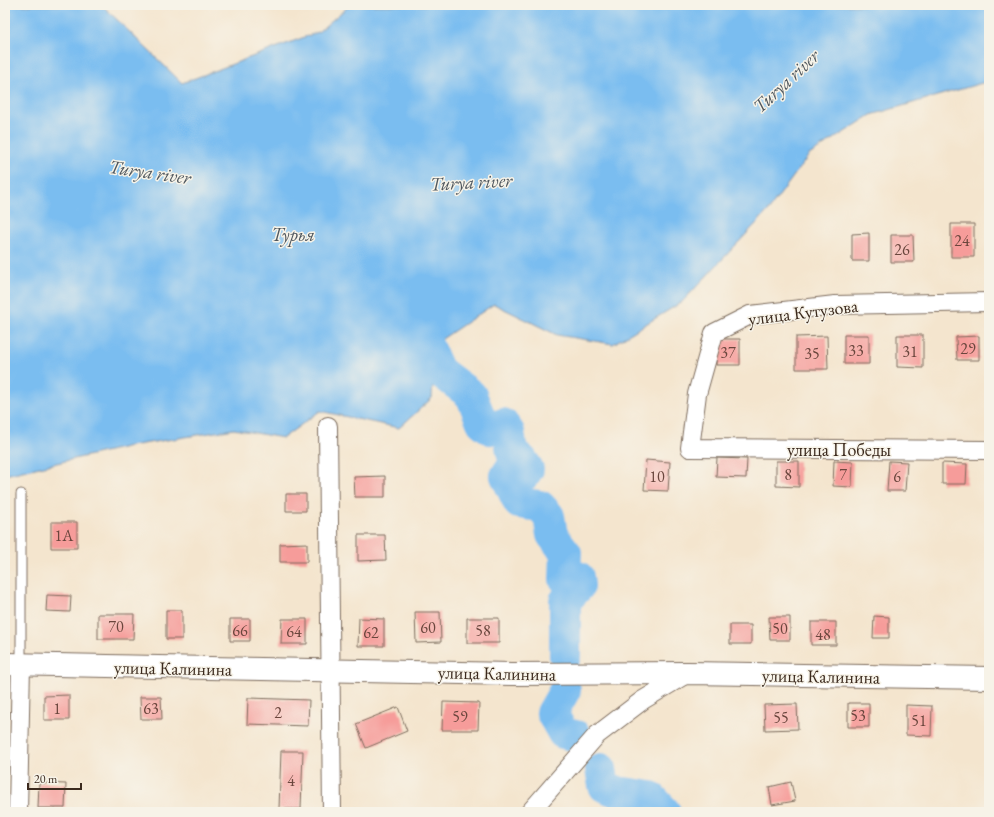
<svg xmlns="http://www.w3.org/2000/svg" width="994" height="817" font-family="'EB Garamond',serif">
	<rect width="100%" height="100%" fill="#f7f3e8"/>
	<filter id="ink" filterUnits="userSpaceOnUse"><feTurbulence type="fractalNoise" baseFrequency=".025" numOctaves="2"/><feDisplacementMap in="SourceGraphic" scale="8" xChannelSelector="R" yChannelSelector="G"/><feConvolveMatrix kernelMatrix="1 2 1 2 8 2 1 2 1" color-interpolation-filters="sRGB"/></filter>
	<filter id="wash" filterUnits="userSpaceOnUse"><feTurbulence type="fractalNoise" baseFrequency=".012" numOctaves="4" result="noise"/><feDisplacementMap in="SourceGraphic" scale="16" xChannelSelector="R" yChannelSelector="G"/><feGaussianBlur stdDeviation="0.9" result="paint"/><feColorMatrix in="noise" values="0 0 0 0 0 0 0 0 0 0 0 0 0 0 0 0 0 1.4 0 .05"/><feComposite in="paint" operator="in"/></filter>
	<g filter="url(#wash)">
		<rect width="100%" height="100%" fill="#f4e5ce"/>
		<path fill="#7abdf0" stroke="#5a7487" d="M5 5H102L182 83 318 32 350 5H989V81L871 115 809 155 768 211 682 302 613 344 557 335 494 304 436 343 432 398 399 428 320 411 283 438 234 429 130 446 5 475Z"/>
		<g fill="none" stroke-linecap="round" stroke-linejoin="round">
			<path stroke="#7abdf0" stroke-width="32" d="M417 323 439 371 471 395 482 422 491 429 503 424 509 432 512 452 522 460 528 469 524 475 509 471 506 476 519 503 540 506 549 516 552 535 566 553 565 579 578 577 579 586 565 601V656
				M565 690 552 713 563 733 576 736
				M601 769 604 786 618 792 651 797 665 812"/>
		</g>
		<g id="blocks">
			<path fill="#f69c9a" d="M951 224H974V257H951Z
				M869 233V261H852V234Z
				M891 235H913L914 262H891Z
				M844 335H869V364H844Z
				M897 335H923V368L897 367Z
				M827 336 828 369H796V337Z
				M979 336V360H957L956 337Z
				M716 339H740V365H716Z
				M717 458 747 459 746 478 716 477Z
				M646 460 670 462 668 491 644 490Z
				M776 461H799V487L776 486Z
				M834 461 853 462 852 487 833 486Z
				M889 461 907 462 905 491H887Z
				M942 463 967 464 966 484H942Z
				M385 476V497H355L354 477Z
				M286 494H306V511H286Z
				M51 522H77V548H51Z
				M358 535H385L386 560 358 561Z
				M307 543V562H280V544Z
				M47 595 71 596 70 612 46 611Z
				M166 610H182V639H166Z
				M415 612H440L441 642 416 643Z
				M98 614H134L133 639H98Z
				M874 616 889 617V638H873Z
				M769 617H790V640H770Z
				M359 618 384 619V646H358Z
				M467 618H499V643H467Z
				M230 619H250V641H230Z
				M282 619H307V644H281Z
				M811 622H836V645H811Z
				M730 625H751V644H730Z
				M69 695V720H44V696Z
				M140 697H161L162 719H141Z
				M248 698 309 700 308 726 247 724Z
				M443 702 479 703 478 730H442Z
				M848 703H869V727H848Z
				M797 704 798 729 765 730 764 705Z
				M906 705 932 706 931 736 906 735Z
				M398 707 407 731 366 748 356 724Z
				M281 751H303L301 809H279Z
				M791 782 795 801 772 805 769 787Z
				M39 783 66 784 65 808H38Z"/>
		</g>
	</g>
	<g filter="url(#ink)">
		<use href="#blocks" fill-opacity="0" stroke="#7c6b5c" stroke-width="1"/>
		<g fill="none" stroke-linecap="round" stroke-linejoin="round">
			<g stroke="#7c6b5c" stroke-width="11">
				<path id="service" d="M21 664V494"/>
			</g>
			<g stroke="#7c6b5c" stroke-width="20">
				<path id="minor" d="M989 302 835 305 750 315 714 333 697 394 690 448 989 450
					M328 426 332 812
					M18 812 21 664
					M530 812 597 735 643 700 688 673"/>
			</g>
			<g stroke="#7c6b5c" stroke-width="24">
				<path id="tertiary" d="M5 664 511 674 688 673 989 678"/>
			</g>
			<use href="#service" stroke="#fff" stroke-width="9"/>
			<use href="#minor" stroke="#fff" stroke-width="18"/>
			<use href="#tertiary" stroke="#fff" stroke-width="22"/>
		</g>
	</g>
	<g text-anchor="middle" dominant-baseline="central" stroke-width="3" stroke-linejoin="round" paint-order="stroke">
		<g font-size="16" fill="#6a463d">
			<text x="962" y="240">24</text>
			<text x="902" y="249">26</text>
			<text x="968" y="348">29</text>
			<text x="856" y="350">33</text>
			<text x="910" y="351">31</text>
			<text x="728" y="352">37</text>
			<text x="812" y="353">35</text>
			<text x="788" y="474">8</text>
			<text x="843" y="474">7</text>
			<text x="657" y="476">10</text>
			<text x="897" y="476">6</text>
			<text x="64" y="535">1А</text>
			<text x="116" y="626">70</text>
			<text x="428" y="627">60</text>
			<text x="780" y="628">50</text>
			<text x="240" y="630">66</text>
			<text x="483" y="630">58</text>
			<text x="294" y="631">64</text>
			<text x="371" y="632">62</text>
			<text x="823" y="634">48</text>
			<text x="57" y="708">1</text>
			<text x="151" y="708">63</text>
			<text x="278" y="712">2</text>
			<text x="858" y="715">53</text>
			<text x="460" y="716">59</text>
			<text x="781" y="717">55</text>
			<text x="919" y="720">51</text>
			<text x="291" y="780">4</text>
		</g>
		<g font-size="18" fill="#3b2a1e" stroke="#f7f3e8">
			<text transform="translate(803 312) rotate(-7)">улица Кутузова</text>
			<text x="839" y="449">улица Победы</text>
			<text transform="translate(173 668) rotate(1)">улица Калинина</text>
			<text transform="translate(497 673) rotate(1)">улица Калинина</text>
			<text transform="translate(821 676) rotate(1)">улица Калинина</text>
		</g>
		<g font-size="19" font-style="italic" fill="#4e565d" stroke="#f7f3e8">
			<text transform="translate(786 81) rotate(-43)">Turya river</text>
			<text transform="translate(150 172) rotate(8)">Turya river</text>
			<text transform="translate(471 182) rotate(-3)">Turya river</text>
			<text x="293" y="234">Турья</text>
		</g>
	</g>
	<rect width="994" height="817" fill="none" stroke="#f7f3e8" stroke-width="20"/>
	<path d="M28 783v6h53v-6" fill="none" stroke="#3b2a1e" stroke-width="2"/>
	<text x="34" y="783" font-size="12" fill="#3b2a1e" stroke="#f7f3e8" stroke-width="3" paint-order="stroke">20 m</text>
</svg>
